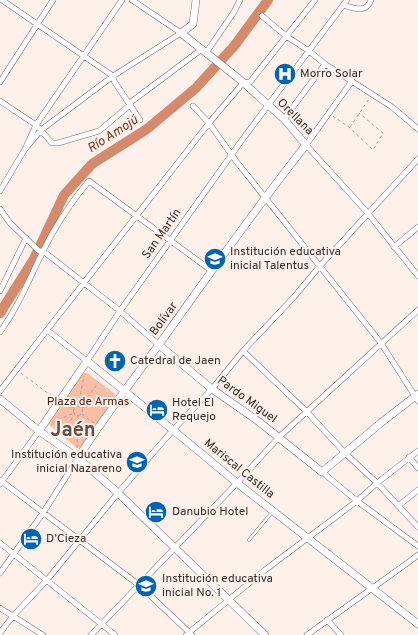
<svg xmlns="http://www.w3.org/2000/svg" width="418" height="635" font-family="Overpass,sans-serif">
	<rect width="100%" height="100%" fill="#fef1ec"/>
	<path fill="#fabda6" d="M83 373H87L115 394V398L80 448H77L48 424Z"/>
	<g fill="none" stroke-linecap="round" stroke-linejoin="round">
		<path stroke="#d68a6d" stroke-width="10" d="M0 313 34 259 64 195 92 164 147 129 196 88 235 45 268 0"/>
		<g stroke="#7a6b66" stroke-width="3.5">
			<path id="lane" d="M249 540 273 511"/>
		</g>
		<g stroke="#7a6b66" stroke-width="6">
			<path id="street" d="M2 0 113 76 114 81 140 120
				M343 5C354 8 366 14 371 0
				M262 16 286 36 309 51 325 64 392 107 418 129
				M206 53 234 12 240 0
				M352 81 306 145 366 211 418 276
				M0 82 53 0
				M0 101 36 125 52 143H58L99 131 130 105 131 102 202 49
				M193 106 209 123 236 161 381 343 418 401
				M284 119 325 64
				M25 149 41 130 113 76 181 33 132 0
				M0 191 25 149 36 125 122 0
				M0 209 10 223 39 251H43L120 311 159 345
				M394 247 418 227
				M0 291 26 238
				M47 330 87 361 120 311 242 140 347 0
				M0 332C22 302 34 266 52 234 63 215 75 197 89 181L212 271
				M243 351 306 411 345 453 377 483 418 527
				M0 391 47 330 209 123 243 83 250 82 315 0
				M409 457 418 468
				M322 472 357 501 418 546
				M0 480 139 585 192 635
				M0 484 39 431
				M398 506 418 490
				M0 543 115 635
				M0 573 43 513 78 458
				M0 608 43 635
				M327 620 341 635
				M0 633 13 616 47 580 118 493 173 430 212 389 243 351 294 297 319 267 418 159
				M91 635 237 483 279 437 418 310
				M186 635 265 570 357 501 377 483 418 451
				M307 635 406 564 418 555"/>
		</g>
		<g stroke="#7a6b66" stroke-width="8">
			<path id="secondary" d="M159 345 212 389 258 421 322 472 382 422 418 394
				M0 399 39 431 78 458 118 493 265 635
				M39 431 87 361 173 430 237 483 418 624
				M78 458C106 414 137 375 168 332 213 269 258 205 306 145L284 119 238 78 181 33 193 24 196 0"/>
		</g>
		<path stroke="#aba19d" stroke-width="1" stroke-dasharray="3 3" stroke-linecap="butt" d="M333 116 350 128 373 150 383 133 359 113
			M350 127 369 99
			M21 373 53 397
			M67 403 74 408
			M78 406 84 376
			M73.5 411a4.5 4.5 0 1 1 9 0a4.5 4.5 0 1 1-9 0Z
			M80 407 99 382
			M82 408 111 397
			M82 414 94 423
			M53 422 74 413
			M60 435 75 414
			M77 448 78 415"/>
		<use href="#lane" stroke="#fff" stroke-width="2.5"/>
		<use href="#street" stroke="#fff" stroke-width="5"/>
		<use href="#secondary" stroke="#fff" stroke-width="7"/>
	</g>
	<defs>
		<g id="hospital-disc" transform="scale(1.15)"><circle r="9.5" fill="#0464b1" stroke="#fef1ec"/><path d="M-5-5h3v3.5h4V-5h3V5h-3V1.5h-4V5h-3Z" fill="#fff"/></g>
		<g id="school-disc" transform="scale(1.15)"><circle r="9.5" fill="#0464b1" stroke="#fef1ec"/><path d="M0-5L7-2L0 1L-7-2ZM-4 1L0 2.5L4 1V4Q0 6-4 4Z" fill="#fff"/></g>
		<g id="church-disc" transform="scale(1.15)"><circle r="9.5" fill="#0464b1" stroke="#fef1ec"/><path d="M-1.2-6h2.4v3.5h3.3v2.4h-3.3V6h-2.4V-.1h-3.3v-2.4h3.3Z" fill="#fff"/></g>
		<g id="hotel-disc" transform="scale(1.15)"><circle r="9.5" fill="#0464b1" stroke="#fef1ec"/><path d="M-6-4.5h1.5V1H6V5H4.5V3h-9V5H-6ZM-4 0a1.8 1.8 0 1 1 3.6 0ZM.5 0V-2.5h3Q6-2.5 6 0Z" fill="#fff"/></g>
	</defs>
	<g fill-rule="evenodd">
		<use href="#hospital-disc" x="285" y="74"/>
		<use href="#school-disc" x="215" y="259"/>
		<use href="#church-disc" x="115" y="361"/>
		<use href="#hotel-disc" x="157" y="410"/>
		<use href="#school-disc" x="137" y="462"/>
		<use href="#hotel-disc" x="156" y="512"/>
		<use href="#hotel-disc" x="31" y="539"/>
		<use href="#school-disc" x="146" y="586"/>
	</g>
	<g text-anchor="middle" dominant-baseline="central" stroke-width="4" stroke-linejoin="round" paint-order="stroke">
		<g font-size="12" fill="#332d2b" stroke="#fef1ec" text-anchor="start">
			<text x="300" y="74">Morro Solar</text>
			<text x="230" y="252">Institución educativa<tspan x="230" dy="14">inicial Talentus</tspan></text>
			<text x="130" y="361">Catedral de Jaen</text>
			<text x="172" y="403">Hotel El<tspan x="172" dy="14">Requejo</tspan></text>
			<text x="122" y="455" text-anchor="end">Institución educativa<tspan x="122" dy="14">inicial Nazareno</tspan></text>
			<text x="172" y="512">Danubio Hotel</text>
			<text x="46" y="539">D’Cieza</text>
			<text x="162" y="579">Institución educativa<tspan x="162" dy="14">inicial No. 1</tspan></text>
		</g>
		<g font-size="12" fill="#332d2b" stroke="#fef1ec">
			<text transform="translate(295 117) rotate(45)">Orellana</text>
			<text transform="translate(162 234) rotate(-55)">San Martín</text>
			<text transform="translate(164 319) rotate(-54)">Bolívar</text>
			<text transform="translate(247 400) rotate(36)">Pardo Miguel</text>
			<text transform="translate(239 469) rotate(39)">Mariscal Castilla</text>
		</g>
		<g font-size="12" fill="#4a1905" stroke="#fef1ec">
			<text x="88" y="402">Plaza de Armas</text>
		</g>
		<g font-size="13" font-style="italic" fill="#7b3518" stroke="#fef1ec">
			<text transform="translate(113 135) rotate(-33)">Río Amojú</text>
		</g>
		<g font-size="20" font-weight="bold" fill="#5f514c" stroke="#fef1ec">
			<text x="73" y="431">Jaén</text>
		</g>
	</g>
</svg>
